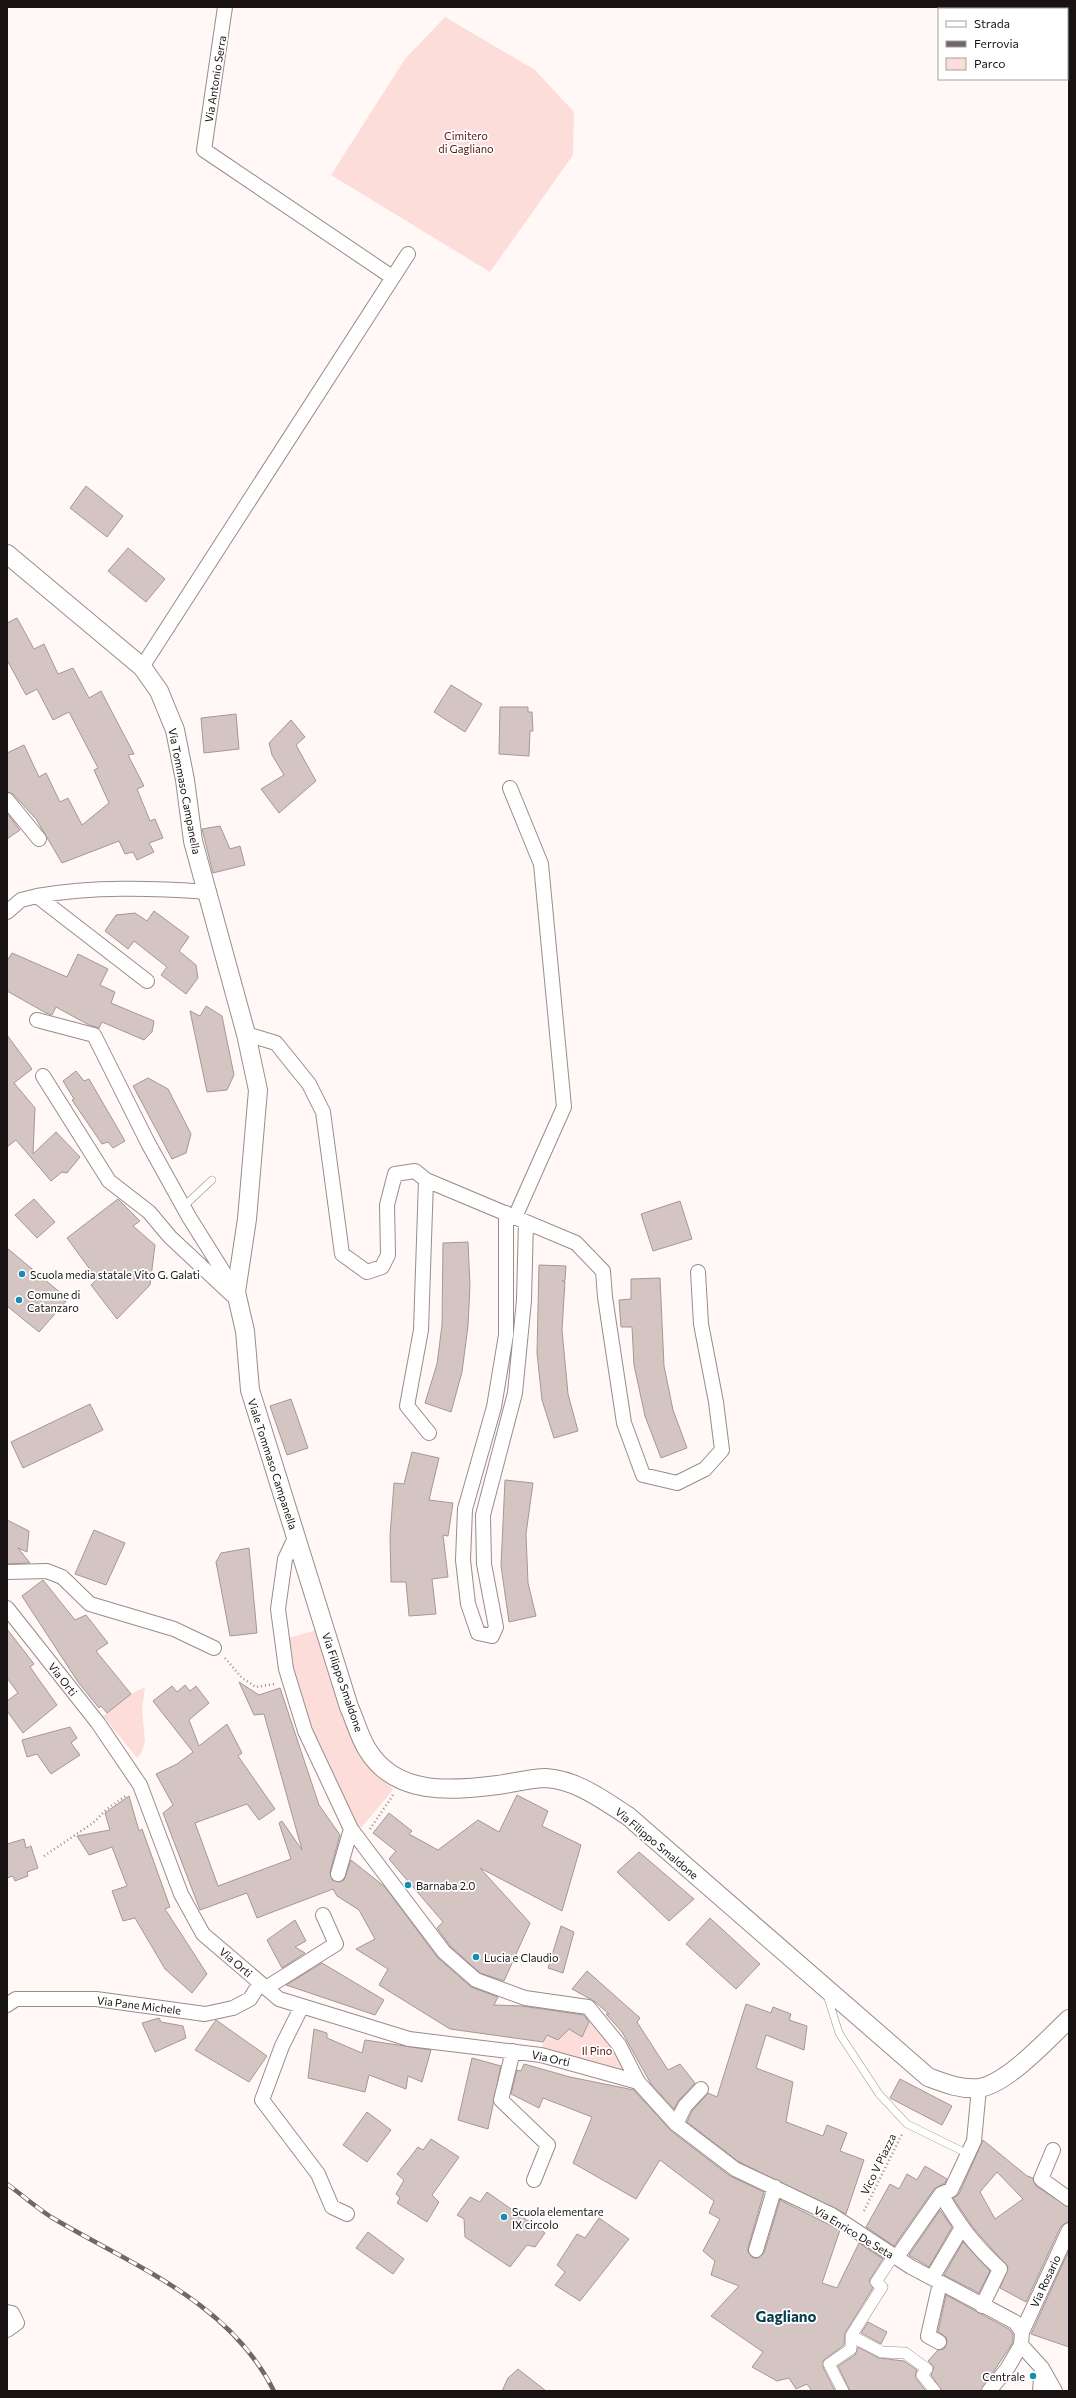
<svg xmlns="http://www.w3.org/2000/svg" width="1076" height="2398" font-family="Commissioner,sans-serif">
	<rect width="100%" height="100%" fill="#fff8f7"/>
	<path fill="#fdddd9" d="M445 17 535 70 574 112 573 155 490 272 331 175 405 59Z
		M316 1630 359 1754 393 1790 360 1829 332 1788 305 1731 282 1640Z
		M145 1687 142 1709 145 1741 142 1752 137 1758 103 1716 131 1694Z
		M591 2019 638 2082 541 2055 543 2042 547 2035 558 2040 569 2029 582 2037Z"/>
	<path fill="#d4c4c2" stroke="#a69795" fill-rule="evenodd" d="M86 486 123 516 107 537 70 508Z
		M128 548 165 579 146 602 108 571Z
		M17 618 34 649 44 644 58 674 73 668 89 698 101 691 134 754 128 755 144 786 137 789 150 821 155 819 163 838 149 843 154 852 137 860 133 852 125 854 119 841 62 863 36 819 13 794 7 792V753L24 745 39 777 46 773 60 802 68 798 82 825 109 803 94 770 98 768 69 712 53 720 37 689 26 695 7 660V623Z
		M451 685 482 704 465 732 434 712Z
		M500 707H528V712H532L533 731H530L529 756 499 754Z
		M236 714 239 749 204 753 201 718Z
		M291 720 305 737 296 745 316 781 279 813 261 789 284 775 272 755 269 743Z
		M7 813 20 830 7 839Z
		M220 826 230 849 240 846 245 865 213 873 202 829Z
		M154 911 189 937 179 951 196 965 198 978 186 994 161 975 167 967 134 941 128 949 105 931 116 915 135 913 147 921Z
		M12 953 67 977 78 954 108 969 100 985 115 992 111 1003 154 1021 152 1032 144 1040 102 1022 99 1028 89 1025 56 1007 52 1015 46 1013 7 991V961Z
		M206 1006 222 1016 234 1075 227 1090 207 1092 190 1011 200 1016Z
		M7 1035 32 1069 14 1083 35 1108 33 1154 56 1132 80 1157 67 1173 62 1172 51 1181 16 1140 7 1147Z
		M76 1071 84 1081 89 1079 125 1141 113 1148 108 1142 102 1144 72 1100 74 1099 63 1081Z
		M148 1078 168 1089 191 1134 186 1153 172 1159 133 1086Z
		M34 1199 55 1222 37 1238 15 1215Z
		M118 1199 140 1221 133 1226 155 1245 150 1285 117 1319 91 1285 97 1279 67 1238Z
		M680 1201 692 1239 653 1251 641 1214Z
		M468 1242 470 1285 468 1326 462 1372 451 1412 425 1403 437 1364 442 1325 443 1243Z
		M7 1248 68 1299 39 1332 7 1306Z
		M539 1265 566 1266 565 1280 562 1281H565L562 1330 568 1394 578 1431 554 1438 542 1400 537 1353Z
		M660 1278 664 1366 673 1410 687 1448 661 1458 645 1416 634 1365 632 1327H621L619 1300 631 1299V1279Z
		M291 1399 308 1448 287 1455 270 1406Z
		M90 1404 103 1430 23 1468 11 1442Z
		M412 1452 439 1458 429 1500 453 1503 448 1536 443 1535 448 1577 432 1579 436 1614 409 1616 406 1582H391L390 1536 394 1483 404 1484Z
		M505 1480 533 1483 526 1534 528 1583 536 1616 509 1622 501 1566Z
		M7 1520 29 1531 27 1552 18 1548 30 1563 7 1564Z
		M94 1530 125 1543 106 1585 75 1574Z
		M249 1548 257 1633 230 1636 216 1562 221 1553Z
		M43 1580 75 1620 86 1615 108 1643 96 1651 131 1694 107 1713 101 1706 99 1708 78 1682 22 1596Z
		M7 1629 34 1664 30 1667 57 1705 23 1733 7 1711V1701L18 1693 7 1678Z
		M239 1682 259 1695 280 1688 319 1805 340 1835 330 1872 332 1880 340 1882 344 1880 351 1860 385 1887 438 1958 471 1987 498 1997 494 2005 522 2006 584 2015 589 2022 582 2037 569 2029 558 2040 547 2035 543 2042 450 2029 379 1985 388 1969 356 1949 375 1939 359 1910 337 1896 333 1889 257 1918 247 1893 200 1910 163 1813 173 1805 156 1774 177 1764 193 1752 153 1701 172 1686 177 1692 185 1685 190 1691 196 1686 209 1703 189 1720 199 1746 227 1724 242 1753 238 1756 275 1809 259 1820 247 1804 195 1823 218 1886 291 1859 279 1823 282 1821 302 1850 264 1714 254 1715Z
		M70 1727 77 1738 71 1743 80 1755 51 1774 37 1754 27 1757 22 1740Z
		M517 1795 548 1811 542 1826 581 1845 562 1911 480 1868 530 1923 504 1981 480 1973 450 1946 437 1928 443 1922 389 1859 396 1851 373 1833 389 1813 412 1831 409 1834 438 1850 478 1820 499 1832Z
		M129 1796 139 1831 142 1829 170 1907 165 1909 207 1974 192 1993 165 1969 135 1918 123 1921 112 1891 127 1886 112 1847 89 1855 77 1836 110 1830 105 1813Z
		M24 1839 26 1848 31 1846 38 1868 27 1872 28 1876 15 1881 13 1876 7 1878V1844Z
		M639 1852 694 1899 669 1921 617 1872Z
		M710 1918 760 1964 736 1989 686 1944Z
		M295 1920 306 1941 295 1947 305 1953 282 1968 267 1940Z
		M561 1926 574 1932 563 1973 548 1968Z
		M322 1963 384 2000 375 2015 286 1985Z
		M587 1971 640 2018 637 2022 668 2070 680 2064 695 2083 679 2100 674 2109 651 2084 622 2032 606 2014H609L594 2001 572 1989Z
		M746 2004 771 2013 773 2007 791 2014 789 2020 807 2026 804 2050 766 2035 756 2068 793 2082 786 2122 823 2136 827 2125 847 2133 840 2151 864 2160 846 2214 739 2162 687 2122 692 2111 708 2093 717 2097Z
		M159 2018 161 2022 183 2026 186 2038 155 2052 142 2023Z
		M216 2020 267 2056 249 2082 195 2050Z
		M314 2029 327 2033V2038L362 2053 365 2040 431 2050 422 2082 408 2076 406 2089 369 2075 365 2092 308 2078Z
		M472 2058 501 2066 488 2129 458 2120Z
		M524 2064 570 2077 634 2090 671 2131 730 2176 764 2192 748 2248V2252L753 2258H758L764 2253 780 2200 840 2230 822 2283 837 2288 859 2243 883 2259 869 2281 873 2288 845 2333 844 2345 823 2361V2367L835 2391H812L807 2384 796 2389 789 2378 777 2381 752 2367 763 2352 711 2316 739 2286 711 2275 715 2261 703 2251 720 2219 709 2213 714 2201 660 2160 636 2199 573 2163 592 2117 543 2098 539 2108 511 2094 517 2070 521 2071Z
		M900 2079 952 2106 942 2125 890 2098Z
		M367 2112 391 2130 367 2162 343 2145Z
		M431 2139 459 2157 432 2195 439 2202 427 2222 397 2203 400 2198 396 2194 404 2180 397 2174 418 2147 423 2150Z
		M983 2140 1027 2176 1033 2178 1036 2186 1069 2207V2222L1061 2226 1026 2302 1000 2288 1008 2267 974 2229 953 2198 959 2194ZM997 2172 1023 2199 995 2219 980 2192Z
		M925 2166 947 2179 945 2183 934 2189 894 2246 866 2227 890 2184 899 2189 907 2174 917 2180Z
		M487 2192 545 2233 535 2247 527 2245 510 2267 465 2237 464 2219 457 2215 470 2197 480 2202Z
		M940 2210 952 2227 929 2267 909 2255Z
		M599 2218 629 2239 580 2301 555 2285 565 2272 557 2265 577 2234 585 2238Z
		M368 2232 404 2259 393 2274 356 2248Z
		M963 2242 990 2271 979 2293 944 2275Z
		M1069 2250V2347L1031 2334Z
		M946 2295 1009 2329 1013 2334V2342L981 2391H942L931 2375 934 2367 928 2361 938 2350 944 2349 947 2342 946 2337 938 2332Z
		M868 2322 887 2332 881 2344 861 2333Z
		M858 2347 879 2358 904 2361 917 2370 915 2377 926 2391H850L838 2366 855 2355Z
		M518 2369 546 2391H502L508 2378Z"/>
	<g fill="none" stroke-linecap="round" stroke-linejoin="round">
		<g stroke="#9a8c8a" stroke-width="8">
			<path id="service" d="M183 1207 212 1180
				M827 1995 839 2033 879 2094 907 2124 960 2150"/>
		</g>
		<g stroke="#9a8c8a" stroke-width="12">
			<path id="pedestrian" d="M851 2336 882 2352 905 2353 927 2369 922 2375 935 2391
				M851 2336 882 2287 876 2282 894 2255
				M843 2391 829 2364 851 2349V2336"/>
		</g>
		<g stroke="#9a8c8a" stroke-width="16">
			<path id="minor" d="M225 7 204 150 392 277
				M142 667 408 254
				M510 788 541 864 564 1107 515 1217
				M7 800 39 839
				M7 912 21 900 37 896
				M147 981 37 896C93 886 153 888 209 892
				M37 1020 94 1035 148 1143 189 1217 236 1292
				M246 1034 276 1043 309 1084 323 1112 342 1254 367 1272 382 1267 388 1255 387 1205 395 1174 415 1171 426 1180 576 1243 603 1271 605 1297 624 1423 643 1475 677 1483 705 1469 722 1450 716 1402 701 1324 698 1272
				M43 1076 109 1181 149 1212 170 1237 232 1295
				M426 1180 421 1330 407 1406 429 1433
				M506 1213V1335L494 1407 465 1509 463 1560 468 1604 478 1633 492 1636 496 1627 484 1564 483 1515 515 1393 524 1300 526 1222
				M296 1536 285 1559 278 1609 286 1669 305 1731 351 1829 444 1952 476 1980 525 1998 588 2007 619 2045 638 2082 676 2124 735 2169 832 2215 911 2267 1015 2322 1022 2332 1021 2345 1042 2368 1055 2391
				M7 1572 47 1571 62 1577 90 1604 174 1629 214 1648
				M7 1608 98 1723 140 1785 181 1894 203 1934 279 1999 409 2039 541 2055 638 2082
				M338 1874 351 1829
				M266 1988 336 1944 323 1915
				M7 2005 16 1999H96L205 2014 233 2008 250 1999 260 1983
				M302 2006 282 2046 262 2100 318 2174 332 2207 347 2214
				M513 2051 501 2100 548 2145 534 2180
				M676 2124 685 2106 701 2089
				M1053 2150 1041 2179 1069 2199
				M941 2194C959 2225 974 2245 1000 2269L982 2306
				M756 2250 775 2187
				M897 2257 941 2194 951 2190 974 2141 979 2088
				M932 2278 961 2229
				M7 2312 12 2313 17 2323 7 2330
				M1022 2332 1069 2230
				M939 2342 928 2336 940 2283
				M989 2391 1007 2369 1021 2345
				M1040 2391 1042 2368"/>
		</g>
		<g stroke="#9a8c8a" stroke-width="20">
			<path id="tertiary" d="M7 554 142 667 159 691 175 730 185 780 193 841 246 1034 258 1090 247 1219 236 1292 245 1331 250 1390 349 1707C355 1720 359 1736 367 1749 395 1796 451 1791 498 1785 513 1783 531 1778 546 1778 577 1780 603 1800 628 1816L928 2077C944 2083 961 2090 979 2088 1007 2084 1048 2039 1069 2019"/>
		</g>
		<path stroke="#96908f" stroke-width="2.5" stroke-dasharray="1 3" stroke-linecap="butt" d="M225 1658 242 1678 256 1687 274 1684
			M370 1829 393 1795
			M44 1856 93 1823 107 1809 127 1795
			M864 2211 902 2134"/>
		<use href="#service" stroke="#fff" stroke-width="7"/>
		<use href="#pedestrian" stroke="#fff" stroke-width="11"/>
		<use href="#minor" stroke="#fff" stroke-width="14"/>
		<use href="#tertiary" stroke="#fff" stroke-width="18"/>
		<g stroke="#6e6867" stroke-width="4.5">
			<path id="rail" d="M7 2184C22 2195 36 2207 51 2217 133 2266 229 2301 274 2391"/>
		</g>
		<use href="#rail" stroke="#fff" stroke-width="3" stroke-dasharray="9" stroke-linecap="butt"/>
	</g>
	<g fill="#178db0" stroke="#fff" stroke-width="1.5">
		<circle cx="22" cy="1274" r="4"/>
		<circle cx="19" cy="1300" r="4"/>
		<circle cx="408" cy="1885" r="4"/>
		<circle cx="476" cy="1957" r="4"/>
		<circle cx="504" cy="2217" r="4"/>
		<circle cx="1033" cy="2376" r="4"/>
	</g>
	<g text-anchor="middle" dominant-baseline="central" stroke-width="3.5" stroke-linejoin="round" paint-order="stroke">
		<g font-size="11" fill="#181312" stroke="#fff">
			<text transform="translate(215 79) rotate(-81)">Via Antonio Serra</text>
			<text transform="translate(185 791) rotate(79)">Via Tommaso Campanella</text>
			<text transform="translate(273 1464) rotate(72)">Viale Tommaso Campanella</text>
			<text transform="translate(63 1679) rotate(52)">Via Orti</text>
			<text transform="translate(343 1682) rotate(71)">Via Filippo Smaldone</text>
			<text transform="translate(657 1843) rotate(40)">Via Filippo Smaldone</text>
			<text transform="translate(236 1962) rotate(40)">Via Orti</text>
			<text transform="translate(139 2005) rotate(7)">Via Pane Michele</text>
			<text transform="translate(551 2058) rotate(12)">Via Orti</text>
			<text transform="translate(878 2164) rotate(-64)">Vico V Piazza</text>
			<text transform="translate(854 2232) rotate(31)">Via Enrico De Seta</text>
			<text transform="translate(1045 2281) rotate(-65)">Via Rosario</text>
		</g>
		<g font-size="11" fill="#551410" stroke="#fff">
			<text x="466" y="135">Cimitero<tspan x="466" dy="13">di Gagliano</tspan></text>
			<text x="597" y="2050">Il Pino</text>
		</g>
		<g font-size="11" fill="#181312" stroke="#fff" text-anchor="start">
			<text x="30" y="1274">Scuola media statale Vito G. Galati</text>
			<text x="27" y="1294">Comune di<tspan x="27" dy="13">Catanzaro</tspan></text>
			<text x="416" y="1885">Barnaba 2.0</text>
			<text x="484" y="1957">Lucia e Claudio</text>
			<text x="512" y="2211">Scuola elementare<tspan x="512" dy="13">IX circolo</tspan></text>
			<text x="1025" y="2376" text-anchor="end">Centrale</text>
		</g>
		<g font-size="15" font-weight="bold" fill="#083e4f" stroke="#fff">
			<text x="786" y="2316">Gagliano</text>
		</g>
	</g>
	<rect width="1076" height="2398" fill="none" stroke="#181312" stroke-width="16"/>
	<rect x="938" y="8" width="130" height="72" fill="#ffffff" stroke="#a3a1a0"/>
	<rect x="946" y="21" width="20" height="6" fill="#ffffff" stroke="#a3a1a0"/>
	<text x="974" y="28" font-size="12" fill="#181312">Strada</text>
	<rect x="946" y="41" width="20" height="6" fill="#6e6867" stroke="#a3a1a0"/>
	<text x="974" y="48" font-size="12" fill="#181312">Ferrovia</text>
	<rect x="946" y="58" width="20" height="12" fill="#fdddd9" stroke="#a3a1a0"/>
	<text x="974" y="68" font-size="12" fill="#181312">Parco</text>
</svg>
